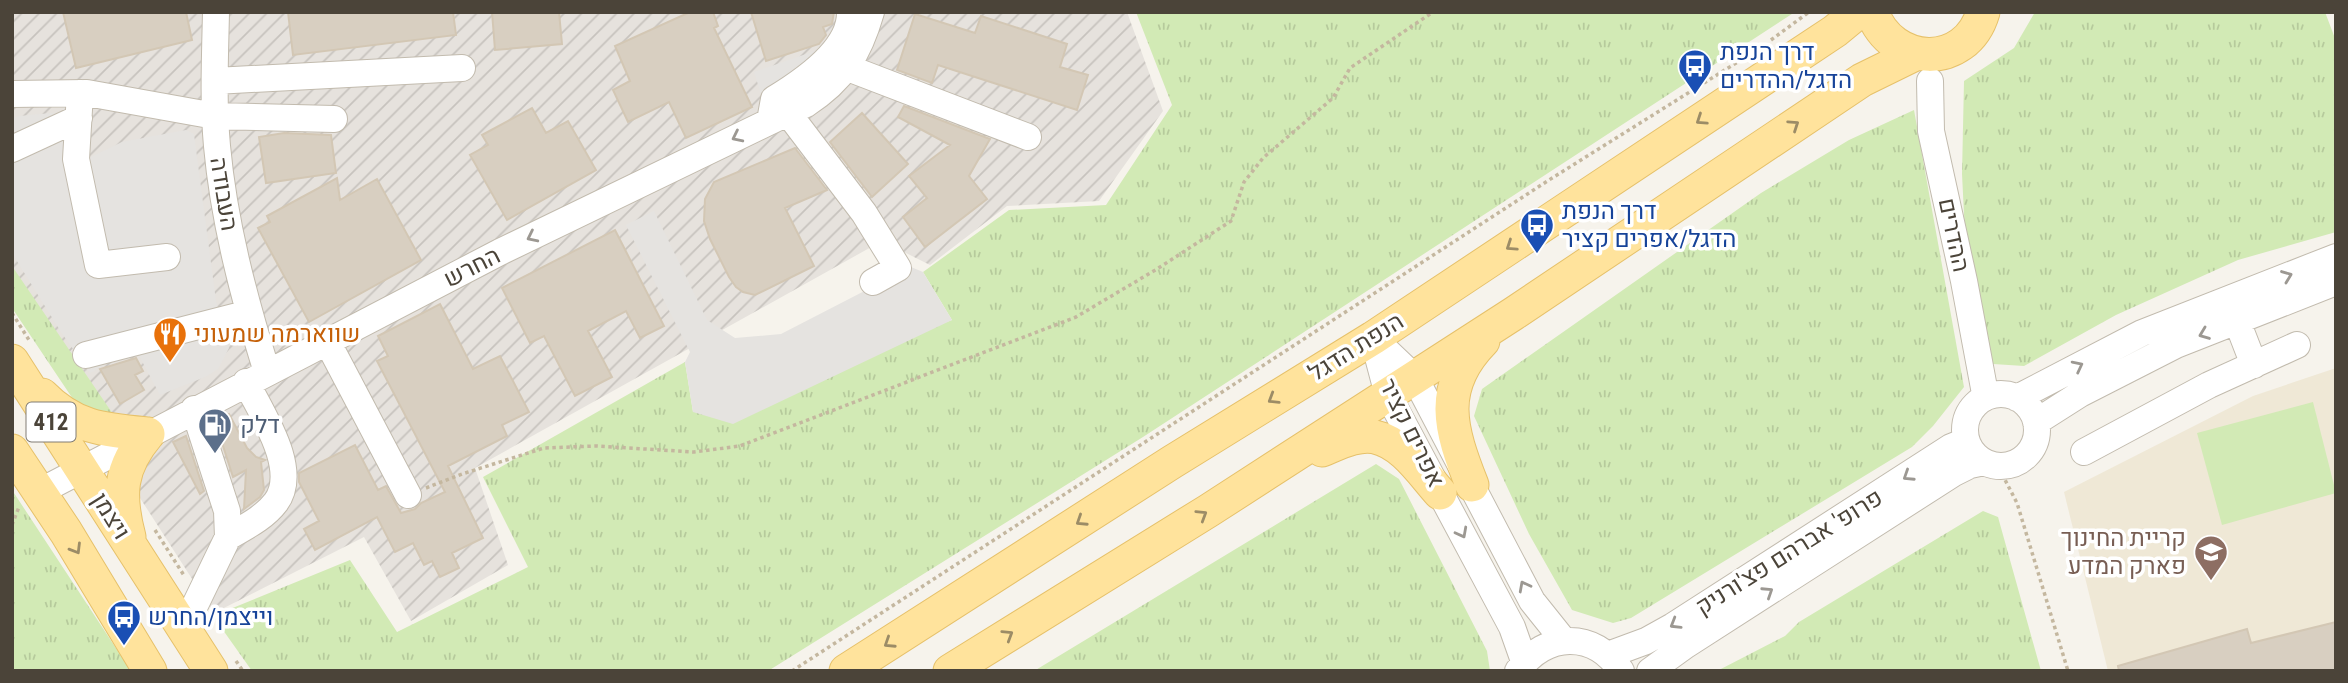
<svg xmlns="http://www.w3.org/2000/svg" width="2348" height="683" font-family="'Roboto Condensed',Heebo,sans-serif">
	<defs>
		<pattern id="industrial-furrows" width="10" height="10" patternUnits="userSpaceOnUse" patternTransform="scale(1.75)"><rect width="10" height="10" fill="#e6e2dd"/><path d="M-1 1l2-2M0 10L10 0M9 11l2-2" fill="none" stroke="#c7c3be"/></pattern>
		<pattern id="grass-tufts" width="24" height="20" patternUnits="userSpaceOnUse" patternTransform="scale(1.75)"><rect width="24" height="20" fill="#d2eab5"/><path d="M3 7l-1-3M5 7V3M7 7l1-3M15 17l-1-3M17 17v-4M19 17l1-3" fill="none" stroke="#b6ca9c"/></pattern>
	</defs>
	<rect width="100%" height="100%" fill="#f6f3ec"/>
	<path fill="url(#industrial-furrows)" d="M12 12H1127L1163 111 1099 201 1007 206 930 265 882 241 475 468 508 565 411 621 364 537 214 613 12 299Z"/>
	<path fill="#efe8d6" d="M2336 368V671H2108L2064 492 2253 396Z"/>
	<path fill="url(#grass-tufts)" d="M1136 12H1795L1143 437 768 671H252L213 616 350 560 397 632 528 567 483 477 685 362 693 412 952 320 923 272 1009 210 1106 205 1172 105Z
		M2035 12H2325L2336 41V232L2238 260 2116 315 2024 366 1993 364 1966 254 1962 174 1964 81 2014 48Z
		M1914 110 1964 387 1933 426 1912 447 1631 618 1613 623 1572 610 1529 534 1474 416 1482 389 1761 193 1849 140Z
		M12 266 115 417H85L12 308Z
		M1376 464 1399 479 1487 651 1490 671H1034Z
		M12 490 131 671H12Z
		M1983 511 1998 517 2041 671H1717L1785 636 1799 622Z"/>
	<path fill="#d2eab5" d="M2313 402 2336 493 2222 525 2197 433Z"/>
	<path fill="#e5e3e0" d="M837 12H856L843 44 828 69 791 101 768 116 754 72 832 45 829 30 840 25Z
		M51 113 85 117 87 159 122 142 186 130 194 134 216 301 229 348 218 369 205 377 160 395 135 348 90 373 61 332 12 253V119L19 116Z
		M654 211 707 320 735 338 781 334 911 267 923 272 952 320 733 424 693 412 685 362 690 352 626 225Z"/>
	<path fill="#d8cfc1" stroke="#d3c7b4" stroke-width="2" d="M63 12H186L192 40 76 68Z
		M288 12H453L456 35 293 55Z
		M492 12H559L562 44 495 50Z
		M690 12H713L718 26 714 28 752 107 686 138 669 102 628 122 613 90 630 81 615 46Z
		M751 12H834L832 24 823 27 826 35 819 44 766 61Z
		M915 14 975 33 981 16 1067 44 1060 67 1088 75 1077 110 938 65 932 83 897 70Z
		M904 106 990 139 969 176 987 199 925 247 903 217 927 198 909 176 950 145 898 117Z
		M532 108 546 133 568 121 596 170 507 220 470 155 488 145 482 135Z
		M862 113 908 164 872 197 830 142Z
		M284 133 331 135 336 173 266 183 259 137Z
		M795 148 827 190 785 208 814 266 755 295 743 292 736 287 729 277 710 239 704 221 705 199 714 182Z
		M337 178 340 200 377 179 421 260 309 322 258 228 270 222 267 216Z
		M615 230 664 326 640 338 626 311 588 331 612 377 575 396 544 336 530 343 502 288Z
		M440 304 473 369 500 356 529 412 502 425 507 436 448 466 483 538 452 553 459 568 440 577 432 561 424 565 413 543 395 552 377 517 315 550 304 529 319 521 299 482V473L355 445 378 490 386 486 401 513 415 509 421 503 445 492 377 361 388 356 378 336Z
		M136 358 143 371 135 375 144 390 120 404 100 369Z
		M229 414 247 448 256 457 265 460 261 462 264 490 260 497 244 509 246 470 233 477 215 421Z
		M186 436 204 491 200 494 173 442Z
		M2336 622V671H2119L2118 666 2247 629 2251 643Z"/>
	<g fill="none" stroke-linecap="round" stroke-linejoin="round">
		<g stroke="#c2bbae" stroke-width="28">
			<path id="minor" d="M216 12C215 57 213 102 217 146 224 223 244 298 267 372
				M848 68 1028 137
				M215 81 462 68
				M1930 81 1931 131 1964 281 1984 388
				M80 93 76 159 98 265 167 257
				M12 94 87 93 215 116 334 119
				M788 113 864 213 898 268 873 282
				M770 121 774 99C802 82 851 49 850 12
				M12 149 79 118
				M2237 321 2254 365
				M1373 338 1415 378 1532 601 1564 641
				M1373 338 1388 395 1512 627 1524 661
				M327 341 408 495
				M86 355 249 313
				M1965 430a36 36 0 1 1 72 0a36 36 0 1 1-72 0Z
				M2017 398 2142 333 2336 257
				M2036 422 2080 394 2176 345 2336 282
				M2084 452 2209 385 2297 345
				M39 492 500 252 806 104C843 80 859 54 871 12
				M228 537C245 527 264 518 276 502 300 469 261 413 246 382
				M183 630 228 537 227 511 194 409
				M1608 655 1646 641 1673 626 1951 447 1966 441
				M1518 671C1545 632 1594 630 1621 671
				M1650 671 1686 645 1954 473 1970 465 1984 462"/>
		</g>
		<g stroke="#e6c16a" stroke-width="35">
			<path id="major" d="M1872 12C1892 67 1966 70 1983 12
				M12 361 211 671
				M42 395C74 428 104 430 148 434
				M1322 450C1337 444 1358 433 1375 437 1403 443 1422 473 1440 493
				M12 451 66 532 150 671
				M1472 485C1450 429 1437 388 1483 341
				M129 537C118 495 119 468 148 434
				M846 671 1172 462 1373 338 1835 31 1858 12
				M950 671 1208 511 1513 314 1862 80 1915 54"/>
		</g>
		<path stroke="#c4b79f" stroke-width="3.5" stroke-dasharray="3.5 3.5" stroke-linecap="butt" d="M1771 40 1809 12
			M12 313 29 340
			M2002 474 2017 503 2068 671
			M426 488 462 474 544 448 596 446 694 452 740 446 1076 317 1157 269 1231 221 1244 182 1263 158 1333 98 1350 68 1433 12
			M12 525 19 507
			M155 530 185 577
			M236 661 243 671
			M792 671 1549 180 1744 58"/>
		<use href="#minor" stroke="#fff" stroke-width="26"/>
		<use href="#major" stroke="#ffe39c" stroke-width="33"/>
	</g>
	<defs><path id="oneway-chevron" d="M-2-3.5L2.5 0L-2 3.5" fill="none" stroke-width="1.6" stroke-linecap="round" stroke-linejoin="round" transform="scale(1.75)"/></defs>
	<g stroke="#9c8c66">
		<use href="#oneway-chevron" transform="translate(1701 120) rotate(146)"/>
		<use href="#oneway-chevron" transform="translate(1794 125) rotate(-34)"/>
		<use href="#oneway-chevron" transform="translate(1511 246) rotate(146)"/>
		<use href="#oneway-chevron" transform="translate(1273 399) rotate(148)"/>
		<use href="#oneway-chevron" transform="translate(1202 515) rotate(-32)"/>
		<use href="#oneway-chevron" transform="translate(1081 521) rotate(147)"/>
		<use href="#oneway-chevron" transform="translate(76 549) rotate(59)"/>
		<use href="#oneway-chevron" transform="translate(1008 635) rotate(-32)"/>
		<use href="#oneway-chevron" transform="translate(889 643) rotate(147)"/>
	</g>
	<g stroke="#9c9892">
		<use href="#oneway-chevron" transform="translate(737 137) rotate(154)"/>
		<use href="#oneway-chevron" transform="translate(532 237) rotate(154)"/>
		<use href="#oneway-chevron" transform="translate(2287 276) rotate(-21)"/>
		<use href="#oneway-chevron" transform="translate(2204 334) rotate(159)"/>
		<use href="#oneway-chevron" transform="translate(2078 366) rotate(-27)"/>
		<use href="#oneway-chevron" transform="translate(1908 476) rotate(147)"/>
		<use href="#oneway-chevron" transform="translate(1462 533) rotate(62)"/>
		<use href="#oneway-chevron" transform="translate(1524 586) rotate(-118)"/>
		<use href="#oneway-chevron" transform="translate(1768 592) rotate(-33)"/>
		<use href="#oneway-chevron" transform="translate(1675 624) rotate(149)"/>
	</g>
	<defs>
		<g id="bus-pin" transform="scale(1.75)"><path d="M0 17L-7.5 6A9.5 9.5 0 1 1 7.5 6Z" fill="#1a4fb4" stroke="#fff"/><path d="M-5-6H5V4H4V6H2V4H-2V6H-4V4H-5ZM-3.5-4V0h7V-4ZM-3.5 1.2v1.5H-2V1.2ZM2 1.2v1.5H3.5V1.2Z" fill="#fff"/></g>
		<g id="restaurant-pin" transform="scale(1.75)"><path d="M0 17L-7.5 6A9.5 9.5 0 1 1 7.5 6Z" fill="#e8710a" stroke="#fff"/><path d="M-5-6h1v4h1v-4h1v4h1v-4h1v5L-1.5 .5V6h-2V.5L-5-1ZM5-6V6H3V1.5H1.5Q1.5-4 5-6Z" fill="#fff"/></g>
		<g id="fuel-pin" transform="scale(1.75)"><path d="M0 17L-7.5 6A9.5 9.5 0 1 1 7.5 6Z" fill="#5c6f8a" stroke="#fff"/><path d="M-5.5-6h7V0h2V4h1.3V-2.5L3-4.5l.8-.8L6-3V5H2.5V1h-1V6h-7ZM-4.2-4.7v3.2H.2V-4.7Z" fill="#fff"/></g>
		<g id="school-pin" transform="scale(1.75)"><path d="M0 17L-7.5 6A9.5 9.5 0 1 1 7.5 6Z" fill="#8d6e63" stroke="#fff"/><path d="M0-5L7-2L0 1L-7-2ZM-4 1L0 2.5L4 1V4Q0 6-4 4Z" fill="#fff"/></g>
	</defs>
	<g fill-rule="evenodd">
		<use href="#bus-pin" x="1695" y="66"/>
		<use href="#bus-pin" x="1537" y="225"/>
		<use href="#restaurant-pin" x="170" y="334"/>
		<use href="#fuel-pin" x="215" y="425"/>
		<use href="#school-pin" x="2211" y="552"/>
		<use href="#bus-pin" x="124" y="617"/>
	</g>
	<g text-anchor="middle" dominant-baseline="central" stroke-width="7" stroke-linejoin="round" paint-order="stroke">
		<rect fill="#fff" stroke="#817c74" stroke-width="2" x="26.5" y="402.5" width="49" height="39" rx="5"/>
		<g font-size="23" font-weight="bold" fill="#4b4439">
			<text x="51" y="422">412</text>
		</g>
		<g font-size="24" fill="#164399" stroke="#fff" text-anchor="start">
			<text x="1720" y="52">דרך הנפת<tspan x="1720" dy="28">הדגל/ההדרים</tspan></text>
			<text x="1562" y="211">דרך הנפת<tspan x="1562" dy="28">הדגל/אפרים קציר</tspan></text>
			<text x="148" y="617">וייצמן/החרש</text>
		</g>
		<g font-size="24" fill="#4b4439" stroke="#fff">
			<text transform="translate(224 194) rotate(81)">העבודה</text>
			<text transform="translate(1954 235) rotate(78)">ההדרים</text>
			<text transform="translate(472 267) rotate(-27)">החרש</text>
			<text transform="translate(1356 347) rotate(-32)">הנפת הדגל</text>
			<text transform="translate(1412 433) rotate(64)">אפרים קציר</text>
			<text transform="translate(111 516) rotate(58)">ויצמן</text>
			<text transform="translate(1789 552) rotate(-32)">פרופ' אברהם פצ'ורניק</text>
		</g>
		<g font-size="24" fill="#c56008" stroke="#fff" text-anchor="start">
			<text x="194" y="334">שווארמה שמעוני</text>
		</g>
		<g font-size="24" fill="#4e5e75" stroke="#fff" text-anchor="start">
			<text x="240" y="425">דלק</text>
		</g>
		<g font-size="24" fill="#785e54" stroke="#fff" text-anchor="end">
			<text x="2186" y="538">קריית החינוך<tspan x="2186" dy="28">פארק המדע</tspan></text>
		</g>
	</g>
	<rect width="2348" height="683" fill="none" stroke="#4b4439" stroke-width="28"/>
</svg>
